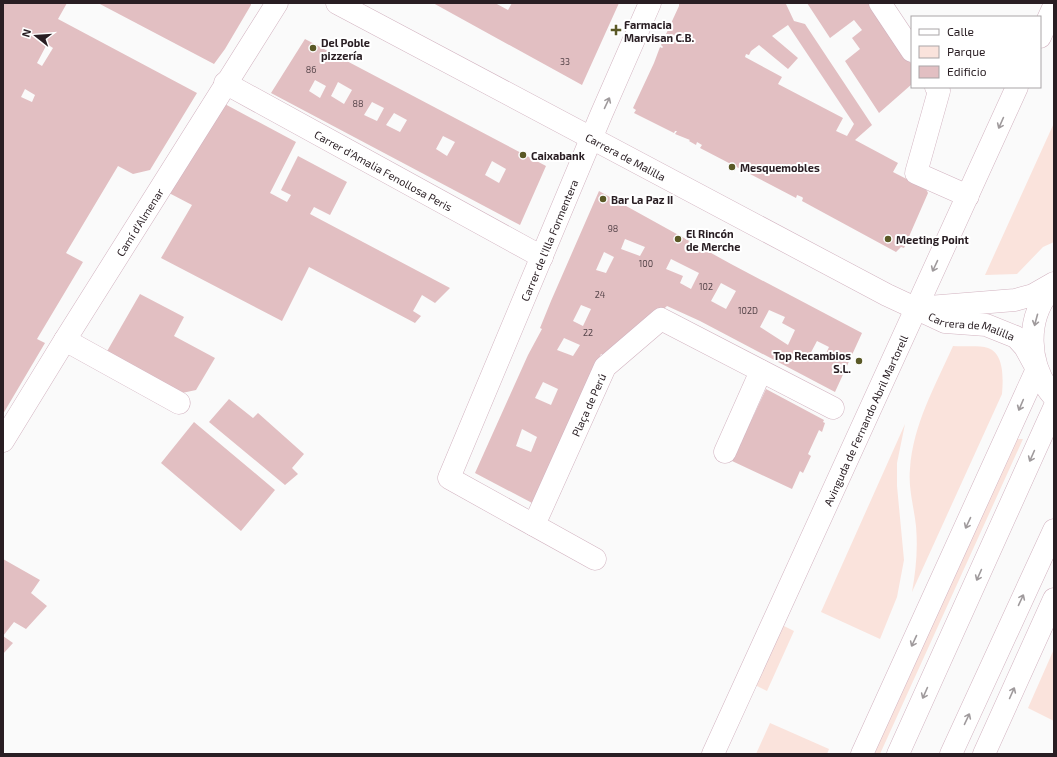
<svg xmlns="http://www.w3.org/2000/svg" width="1057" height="757" font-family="'Exo 2',sans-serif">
	<rect width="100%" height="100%" fill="#fafafa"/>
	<path fill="#fae3dc" d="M1054 123V242L1043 247 1017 274 985 275Z
		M953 346C964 347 979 345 988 348 1005 354 1003 381 1002 394L912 592C916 570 918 549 916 526 914 507 908 488 910 469 913 425 935 386 953 346Z
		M905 424 897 463V486L904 560 897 597 880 639 821 612Z
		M1013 439H1023L880 754H870Z
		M782 625 794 631 767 691 755 685Z
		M1054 649V721L1028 708Z
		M770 723 829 749 827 754H756Z"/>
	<path fill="#e2bfc2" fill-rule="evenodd" d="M3 3H67L58 19 197 93 150 170 133 174 118 166 66 253 83 262 37 339 45 343 3 414ZM47 44 53 48 42 66 37 63ZM25 89 35 95 32 102 21 97Z
		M98 3H251V5L225 49 214 64Z
		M433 3H495L508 10 512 3H619L582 85Z
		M679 3H787L786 4 794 21 805 24 872 125 855 140 898 163 893 172 926 189 928 193 904 248 901 247 896 252 802 201 803 198 802 197 797 195 796 198 700 148 702 145 697 142 696 145 689 141 690 140 675 134 677 131H675L674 133 634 113 636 110 633 108 654 63 660 47 662 48 663 47 661 45 679 6ZM788 25 854 124 847 136 836 131 843 118 778 84 782 77 745 57 746 54 749 55 751 51 759 45 788 69 798 58 772 36Z
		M807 3H871L912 65V84L879 113 845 61 860 49 852 38 862 30 854 20 830 38Z
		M305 39 546 166 520 225 271 93ZM315 80 326 86 320 98 309 91ZM338 82 352 90 344 104 331 96ZM372 102 384 108 377 121 364 115ZM394 113 407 120 400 132 386 125ZM443 136 455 142 447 156 436 149ZM492 161 506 169 499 183 485 175Z
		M223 103 296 142 270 193 287 202 291 195 281 190 298 156 347 182 330 215 314 207 310 214 450 288 435 303 422 295 413 311 421 316 415 323 309 267 282 321 161 258 192 205 169 193Z
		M599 191 731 264 862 333 835 392 700 321 667 306 609 357 601 354 534 504 475 473 528 355 542 329 540 328 551 301ZM625 239 645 247 640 256 621 249ZM604 252 614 257 606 273 596 270ZM671 259 699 273 691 289 680 283 683 276 666 269ZM721 283 736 291 726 309 711 301ZM581 305 591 309 583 326 573 321ZM769 310 785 317 782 323 795 330 788 345 760 327ZM564 338 580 345 573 356 557 350ZM817 341 829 347 822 362 809 356ZM543 382 558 389 551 405 535 398ZM522 429 537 437 531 452 516 446Z
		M140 294 184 317 174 336 215 358 196 390 182 393 106 353Z
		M766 389 824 420 823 422 825 423 822 432 819 430 808 454 811 456 803 473 800 471 792 489 732 461 744 436 749 418 752 419Z
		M229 399 253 418 258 413 304 454 292 468 298 474 285 485 209 422Z
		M194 422 275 490 241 531 161 463Z
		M3 559 40 580 31 593 47 606 26 629 14 622 3 636Z
		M3 636 13 643 3 654Z"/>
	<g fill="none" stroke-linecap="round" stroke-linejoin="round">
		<g stroke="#d2b3c0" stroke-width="23">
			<g id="minor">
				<path id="s1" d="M337 3 887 295 945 322 986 325 1016 337 1025 347 1037 369"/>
				<path d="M880 3 912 51"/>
				<path d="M1040 37 1054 6"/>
				<path id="s2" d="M225 83 542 257"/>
				<path d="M936 87 939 91 916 173 968 196"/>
				<path d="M1054 286C1024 317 1027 366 1054 397"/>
				<path d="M916 308 1015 300 1033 295 1054 283"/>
				<path d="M65 340 179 403"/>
				<path id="s3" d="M3 441 65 340 277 3"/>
				<path d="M725 452 761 371"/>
				<path id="s4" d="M534 525 605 367 661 319 833 408"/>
				<path id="s5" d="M595 559 449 478 601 115 650 3"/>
				<path id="s6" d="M713 754 1017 87"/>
				<path d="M862 754 1037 369"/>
				<path d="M984 754 1054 599"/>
			</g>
		</g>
		<g stroke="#d2b3c0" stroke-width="23">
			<path id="major" d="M898 754 1054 408
				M951 754 1054 530"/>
		</g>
		<use href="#minor" stroke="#fff" stroke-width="22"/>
		<use href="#major" stroke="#fff" stroke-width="22"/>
	</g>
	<defs><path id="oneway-shaft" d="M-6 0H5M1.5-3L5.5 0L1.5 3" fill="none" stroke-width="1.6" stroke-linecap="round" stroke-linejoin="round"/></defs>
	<g stroke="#9f9a9c">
		<use href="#oneway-shaft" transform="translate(607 103) rotate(-65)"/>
		<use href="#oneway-shaft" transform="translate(1001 123) rotate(114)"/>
		<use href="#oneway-shaft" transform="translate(935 266) rotate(115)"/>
		<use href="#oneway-shaft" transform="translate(1036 320) rotate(105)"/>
		<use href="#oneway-shaft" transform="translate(1021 405) rotate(113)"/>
		<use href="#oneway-shaft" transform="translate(1032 456) rotate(114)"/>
		<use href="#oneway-shaft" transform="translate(968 523) rotate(115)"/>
		<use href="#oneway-shaft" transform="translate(979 575) rotate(114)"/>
		<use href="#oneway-shaft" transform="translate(1021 600) rotate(-65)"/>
		<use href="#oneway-shaft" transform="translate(914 641) rotate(115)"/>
		<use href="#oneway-shaft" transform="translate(925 693) rotate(114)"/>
		<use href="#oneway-shaft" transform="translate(1012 693) rotate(-66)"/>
		<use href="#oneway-shaft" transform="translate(967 719) rotate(-65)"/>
	</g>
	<g fill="#5a5926" stroke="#fff" stroke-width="1.5">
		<path d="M614 24h4v4h4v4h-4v4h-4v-4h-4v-4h4z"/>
		<circle cx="313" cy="48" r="4"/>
		<circle cx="523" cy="155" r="4"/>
		<circle cx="732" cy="167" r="4"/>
		<circle cx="603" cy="199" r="4"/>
		<circle cx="678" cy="239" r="4"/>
		<circle cx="888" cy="239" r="4"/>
		<circle cx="859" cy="361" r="4"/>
	</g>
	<g text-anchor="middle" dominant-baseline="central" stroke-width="4" stroke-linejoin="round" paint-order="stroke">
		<g font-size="9" fill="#57464b">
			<text x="565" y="61">33</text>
			<text x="311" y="69">86</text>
			<text x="358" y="103">88</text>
			<text x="613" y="228">98</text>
			<text x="646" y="263">100</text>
			<text x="706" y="286">102</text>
			<text x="600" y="294">24</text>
			<text x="748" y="310">102D</text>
			<text x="588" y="332">22</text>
		</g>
		<g font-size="11" font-weight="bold" fill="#291e23" stroke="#fff" text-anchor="start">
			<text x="624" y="24">Farmacia<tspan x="624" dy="13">Marvisan C.B.</tspan></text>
			<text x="321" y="42">Del Poble<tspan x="321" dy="13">pizzería</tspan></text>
			<text x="531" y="155">Caixabank</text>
			<text x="740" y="167">Mesquemobles</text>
			<text x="611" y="199">Bar La Paz II</text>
			<text x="686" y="233">El Rincón<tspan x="686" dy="13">de Merche</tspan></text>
			<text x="896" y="239">Meeting Point</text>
			<text x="851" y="355" text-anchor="end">Top Recambios<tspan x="851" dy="13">S.L.</tspan></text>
		</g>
		<g font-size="11" fill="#291e23" stroke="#fff">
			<text stroke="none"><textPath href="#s1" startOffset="327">Carrera de Malilla</textPath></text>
			<text stroke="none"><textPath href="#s2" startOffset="181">Carrer d'Amalia Fenollosa Peris</textPath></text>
			<text stroke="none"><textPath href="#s3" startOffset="258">Camí d'Almenar</textPath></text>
			<text stroke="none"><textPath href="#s5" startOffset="425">Carrer de l'Illa Formentera</textPath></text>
			<text stroke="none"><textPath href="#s1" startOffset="714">Carrera de Malilla</textPath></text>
			<text stroke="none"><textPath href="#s4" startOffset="132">Plaça de Perú</textPath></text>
			<text stroke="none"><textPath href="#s6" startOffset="367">Avinguda de Fernando Abril Martorell</textPath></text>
		</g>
	</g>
	<rect width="1057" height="757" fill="none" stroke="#291e23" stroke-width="8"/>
	<rect x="911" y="16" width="130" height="72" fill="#ffffff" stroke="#a9a5a7"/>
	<rect x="919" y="29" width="20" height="6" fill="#ffffff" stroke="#a9a5a7"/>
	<text x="947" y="36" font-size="12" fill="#291e23">Calle</text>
	<rect x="919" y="46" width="20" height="12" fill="#fae3dc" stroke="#a9a5a7"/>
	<text x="947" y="56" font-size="12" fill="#291e23">Parque</text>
	<rect x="919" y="66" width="20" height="12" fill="#e2bfc2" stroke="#a9a5a7"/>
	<text x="947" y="76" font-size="12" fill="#291e23">Edificio</text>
	<g transform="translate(36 36) rotate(287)" stroke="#ffffff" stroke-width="3" paint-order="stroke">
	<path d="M0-3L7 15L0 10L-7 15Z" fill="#291e23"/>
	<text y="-6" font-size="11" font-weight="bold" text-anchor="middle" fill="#291e23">N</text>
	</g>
</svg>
